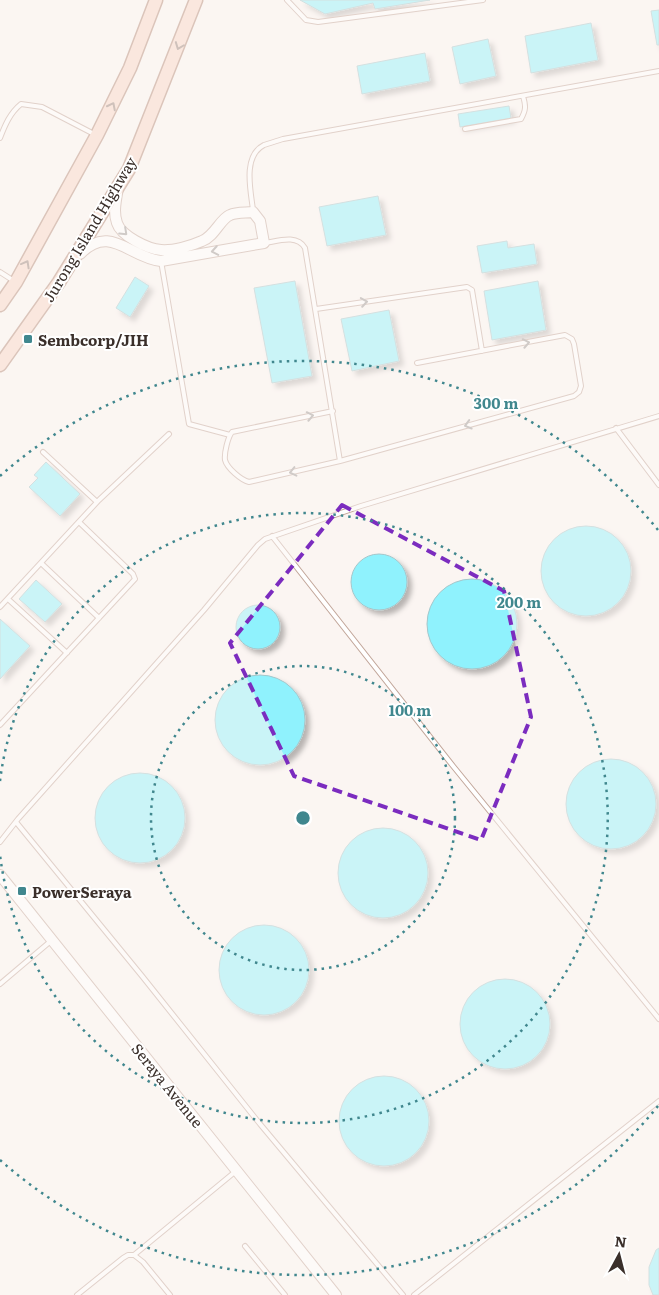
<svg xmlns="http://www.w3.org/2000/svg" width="659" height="1295" font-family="Literata,serif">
	<defs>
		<filter id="shadow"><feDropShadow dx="4.5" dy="4.5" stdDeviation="2.5" flood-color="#0004"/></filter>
	</defs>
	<rect width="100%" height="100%" fill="#fbf5f2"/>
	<path fill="#8ff2fd" stroke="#a4c6ca" filter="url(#shadow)" d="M300 0H430L375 9 373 3 325 14Z
		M659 10V45H657L651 11Z
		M591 23 598 60 531 73 525 36Z
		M488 39 496 76 460 84 452 47Z
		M425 53 430 81 362 94 357 66Z
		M509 106 511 118 460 127 458 114Z
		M378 196 386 235 327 246 319 207Z
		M507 241 508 248 534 244 537 264 482 273 477 246Z
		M135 277 149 286 130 317 116 308Z
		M295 281 312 376 272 383 254 288Z
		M538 281 546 330 492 340 484 291Z
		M389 310 399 361 352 371 341 319Z
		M46 462 80 494 60 516 29 487 38 478 34 475Z
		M541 571a45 45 0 1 1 90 0a45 45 0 1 1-90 0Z
		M351 582a28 28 0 1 1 56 0a28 28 0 1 1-56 0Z
		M427 624a45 45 0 1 1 90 0a45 45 0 1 1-90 0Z
		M36 580 62 604 45 622 19 599Z
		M236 627a22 22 0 1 1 44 0a22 22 0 1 1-44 0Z
		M0 619 30 646 0 679Z
		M215 720a45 45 0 1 1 90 0a45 45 0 1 1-90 0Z
		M566 804a45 45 0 1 1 90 0a45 45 0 1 1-90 0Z
		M95 818a45 45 0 1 1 90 0a45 45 0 1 1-90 0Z
		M338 873a45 45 0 1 1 90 0a45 45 0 1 1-90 0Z
		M219 970a45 45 0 1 1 90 0a45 45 0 1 1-90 0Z
		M460 1024a45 45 0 1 1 90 0a45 45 0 1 1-90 0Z
		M339 1121a45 45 0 1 1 90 0a45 45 0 1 1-90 0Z
		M659 1248V1295H653L649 1285V1267L656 1250Z"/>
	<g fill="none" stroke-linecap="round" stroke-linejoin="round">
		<g stroke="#c2a69a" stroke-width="6">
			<path id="service" d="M287 0 306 20 318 22 483 0
				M465 129 521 119C526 110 526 106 523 96
				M0 138C5 125 10 113 21 104L42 107 94 134
				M253 210C251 192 242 156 264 145 270 143 277 141 283 139L659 71
				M265 243C278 241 297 234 305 248L340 461
				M161 261 189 424 230 435
				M0 272 14 281
				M316 309 467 287 472 290 482 351
				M333 411 232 432C228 437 224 453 225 460 227 468 241 480 249 482L340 461 574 396 579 392 581 386 574 344 572 339 565 335 417 363
				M616 428 659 485
				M43 452 97 502
				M272 536 453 766 659 1019
				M41 563 99 618
				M8 599 67 653
				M0 607 99 500 169 434
				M0 725 135 579 133 574 79 522
				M16 822 142 976 260 1124 403 1295
				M0 842 18 819 204 610 258 545 265 539 361 506 659 416
				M0 984 52 940
				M245 1246 285 1295
				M134 1255 143 1262 170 1295
				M77 1295 123 1258 128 1255H134L236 1171
				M414 1295 659 1101"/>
		</g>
		<g stroke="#c2a69a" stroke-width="12">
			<path id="tertiary" d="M80 254C110 223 130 258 161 261L264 243 260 221 253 212C246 213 237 212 230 215 220 219 215 236 202 241 191 246 173 251 161 250 148 249 121 236 117 223 113 212 116 200 118 188
				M0 875 336 1295"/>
		</g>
		<g stroke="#b38977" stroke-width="15">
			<path id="primary" d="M0 305 16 282 97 135 130 68 156 0
				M0 365 59 282 129 169 196 0"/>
		</g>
		<use href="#service" stroke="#fff" stroke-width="4"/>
		<use href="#tertiary" stroke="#fff" stroke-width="10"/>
		<use href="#primary" stroke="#f8d6c6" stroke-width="12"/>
	</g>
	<defs><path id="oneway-chevron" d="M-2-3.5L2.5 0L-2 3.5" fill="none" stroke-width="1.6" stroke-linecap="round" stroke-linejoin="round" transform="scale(1.25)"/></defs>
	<g stroke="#998278">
		<use href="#oneway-chevron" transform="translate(179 46) rotate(111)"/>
		<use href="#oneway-chevron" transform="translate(112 106) rotate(-63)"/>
		<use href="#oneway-chevron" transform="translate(26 264) rotate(-61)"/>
	</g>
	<g stroke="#9c9794">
		<use href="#oneway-chevron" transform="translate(124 232) rotate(43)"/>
		<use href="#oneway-chevron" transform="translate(215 251) rotate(170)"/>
		<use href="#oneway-chevron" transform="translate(364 302) rotate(-9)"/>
		<use href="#oneway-chevron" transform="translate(526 343) rotate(-11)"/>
		<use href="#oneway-chevron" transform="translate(310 416) rotate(-11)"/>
		<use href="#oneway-chevron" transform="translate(468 425) rotate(164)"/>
		<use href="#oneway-chevron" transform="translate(293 472) rotate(167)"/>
	</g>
	<path d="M0 0H659V1295H0ZM342 505 504 591 531 717 481 840 294 776 230 643Z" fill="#fbf5f2" fill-opacity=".55" fill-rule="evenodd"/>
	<path fill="none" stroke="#7b2cbf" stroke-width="4" stroke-dasharray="10 6" stroke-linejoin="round" d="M342 505 504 591 531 717 481 840 294 776 230 643Z"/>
	<g fill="none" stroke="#40878e" stroke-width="2.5" stroke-dasharray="2.5 5">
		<circle cx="303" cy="818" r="152"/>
		<path d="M0 781A305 305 0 1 1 0 855"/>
		<path d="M658 1106A457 457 0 0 1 0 1160M0 476A457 457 0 0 1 658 530"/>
	</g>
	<g fill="#40878e" stroke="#fff" stroke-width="2">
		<rect x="23" y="334" width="10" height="10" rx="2.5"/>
		<rect x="17" y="886" width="10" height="10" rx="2.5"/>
	</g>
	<g text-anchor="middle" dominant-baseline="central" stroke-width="4" stroke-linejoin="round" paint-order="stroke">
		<g font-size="15" fill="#3a2f2a" stroke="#fff">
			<text transform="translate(89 229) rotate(-59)">Jurong Island Highway</text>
			<text transform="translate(168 1085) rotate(51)">Seraya Avenue</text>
		</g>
		<g font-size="15" font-weight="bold" fill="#3a2f2a" stroke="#fff" text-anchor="start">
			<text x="38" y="339">Sembcorp/JIH</text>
			<text x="32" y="891">PowerSeraya</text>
		</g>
	</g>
	<circle cx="303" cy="818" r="8" fill="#40878e" stroke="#fff" stroke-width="2.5"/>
	<g font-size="15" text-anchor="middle" font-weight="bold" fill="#40878e" stroke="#fff" stroke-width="4" stroke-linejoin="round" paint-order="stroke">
		<text x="496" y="409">300 m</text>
		<text x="519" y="608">200 m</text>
		<text x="410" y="716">100 m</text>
	</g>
	<g transform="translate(619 1255) rotate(7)" stroke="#ffffff" stroke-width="4" paint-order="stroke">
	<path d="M0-4L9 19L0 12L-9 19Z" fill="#3a2f2a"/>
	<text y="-8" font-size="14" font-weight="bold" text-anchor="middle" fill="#3a2f2a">N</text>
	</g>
</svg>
